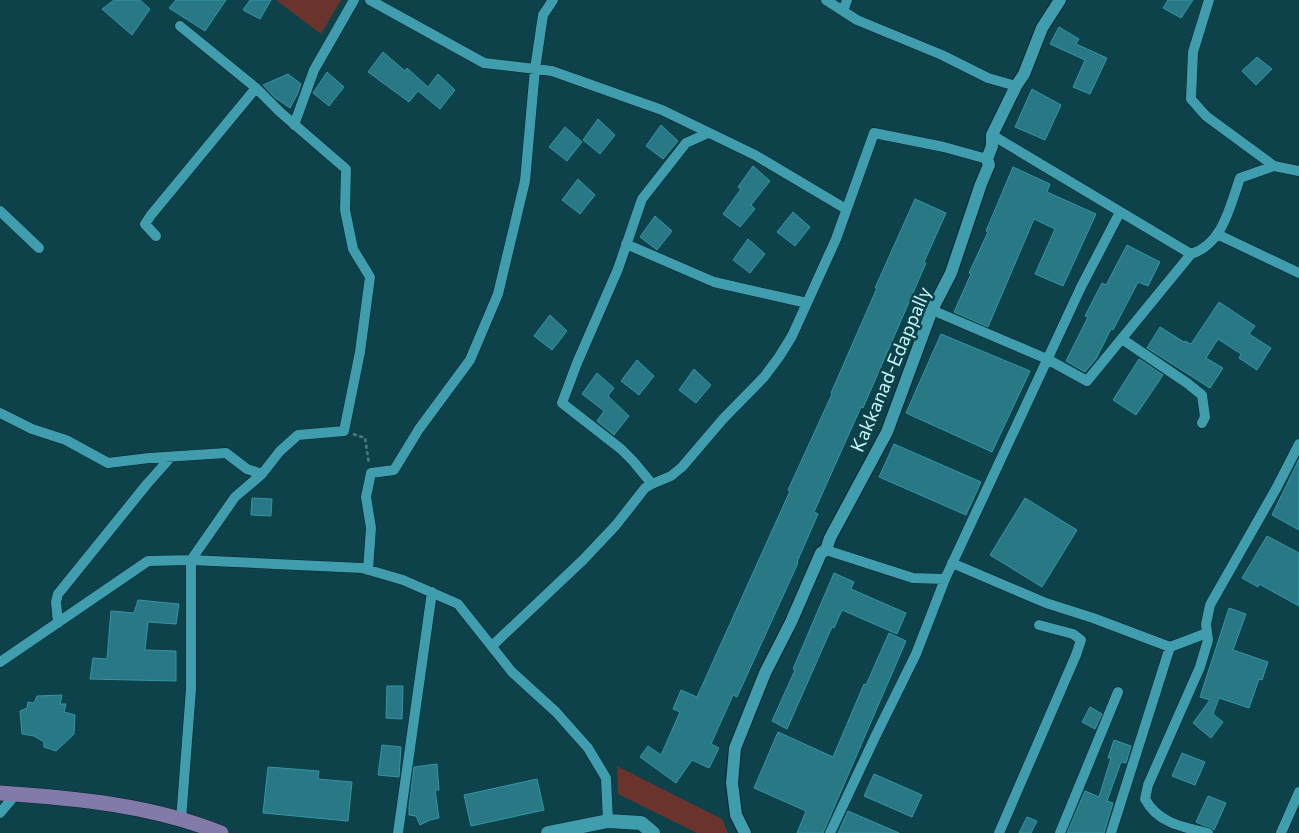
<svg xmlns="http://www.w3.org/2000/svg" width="1299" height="833" font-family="Commissioner,sans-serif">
	<rect width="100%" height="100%" fill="#0e424a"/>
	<path fill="#6a332b" d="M276 0H341L321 34Z
		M617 766 722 819 728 833H697L618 794Z"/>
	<path fill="#297885" stroke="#3595a5" d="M114 0H140L150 9 132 35 102 9Z
		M176 0H226L205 31 169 8Z
		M250 0H271L260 19 243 10Z
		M1168 0H1193L1181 18 1163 8Z
		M1059 27 1079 39 1076 44 1107 58 1090 94 1073 87 1085 60 1050 44Z
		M383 52 405 71 407 68 428 87 438 74 455 90 440 109 418 91 409 102 368 72Z
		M1257 57 1272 69 1256 85 1242 71Z
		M327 72 344 87 329 106 313 93Z
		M288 74 301 84 297 95 290 108 274 97 263 85Z
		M1032 89 1061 105 1045 140 1015 127Z
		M598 119 615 135 600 154 583 140Z
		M661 125 678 141 663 159 646 146Z
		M565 127 582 142 567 161 549 147Z
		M753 166 770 181 751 205 755 209 740 227 723 214 741 189 738 187Z
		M1013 167 1050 184 1047 192 1096 214 1063 286 1035 274 1055 229 1034 219 988 327 954 312 971 274 969 273 988 232 986 231Z
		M578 179 595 195 580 214 562 200Z
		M915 199 946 213 924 262 926 263 863 408 861 407 814 512 818 514 797 562 798 563 737 697 733 695 711 744 719 748 709 768 692 760 676 783 640 757 648 746 661 755 680 712 673 709 681 690 697 697 790 491 788 490 832 394 831 393 877 288H875Z
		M793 212 810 227 795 246 777 232Z
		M655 216 672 231 657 250 640 237Z
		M748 239 765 254 750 273 733 260Z
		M1127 245 1160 262 1148 286 1138 282 1113 330 1111 329 1096 359 1085 372 1066 361 1088 317 1085 316 1102 283 1106 285Z
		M1219 302 1255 326 1249 334 1271 348 1257 370 1239 358 1241 354 1218 339 1206 358 1223 368 1210 388 1147 348 1160 327 1184 342 1185 341 1191 344Z
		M550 315 567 331 552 350 534 336Z
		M941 334 1030 371 992 452 906 413Z
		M1139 359 1163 375 1136 415 1113 400Z
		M637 360 654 376 639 395 621 381Z
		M694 369 711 385 696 403 679 390Z
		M597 373 614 388 608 396 629 416 614 435 597 421 604 411 582 394Z
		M894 444 981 482 966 515 879 477Z
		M1299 459V530L1272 515Z
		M252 498 272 499 271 516 251 515Z
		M1025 498 1077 530 1042 587 990 555Z
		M1267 536 1299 553V606L1259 584 1258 587 1242 578Z
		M834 573 854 582 851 589 906 613 897 634 842 610 834 628 832 627 787 729 772 721 795 670 793 669Z
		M138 600 179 604 176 624 148 622 145 650 176 651V681L90 679 93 658 107 659 111 611 134 613Z
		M1229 608 1246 614 1233 650 1268 662 1262 680 1259 679 1249 708 1219 698 1213 714 1223 722 1211 738 1193 723 1210 700 1200 697Z
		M889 633 906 641 823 833H797L806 811 754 788 778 732 833 757 864 684 866 685Z
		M387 686H403L402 719 386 718Z
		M62 695 60 704H66L64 712 75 715 74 734 56 751 44 747V742L34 736 22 734 20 711 27 708 28 702 34 703 37 696Z
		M1090 707 1102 714 1095 729 1082 722Z
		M1114 740 1131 746 1126 763 1121 762 1107 801 1113 803 1104 833H1067L1085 791 1099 797 1111 758H1108Z
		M382 745 401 747 399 777 378 775Z
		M1182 753 1205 762 1195 785 1172 776Z
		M437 764 439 790H435L439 818 430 820 420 825 416 816 409 815V807L414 767Z
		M268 767 319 771 318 779 352 782 348 821 263 813Z
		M874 774 922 795 912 817 864 796Z
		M537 779 544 810 471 826 464 795Z
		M1208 796 1226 803 1214 830 1196 822Z
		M848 811 899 833H838Z
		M1027 817 1037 821 1031 833H1019Z"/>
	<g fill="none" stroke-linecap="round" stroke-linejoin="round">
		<g stroke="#08262b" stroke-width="11">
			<path id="minor" d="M370 0 484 63 552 71 662 110 755 155 846 209
				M826 0 857 20 942 55 988 78 1016 86
				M1209 0 1193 52 1191 99 1206 116 1274 166
				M843 11 847 0
				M180 26 256 88
				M294 125 314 70 354 0
				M992 135 1191 254
				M0 211 39 248
				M1219 235 1299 273
				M626 244 714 282 807 303
				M932 310 1047 359 1087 381 1191 254C1223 244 1230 206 1240 178L1274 166 1299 171
				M1122 339 1187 383 1202 395 1205 417 1202 423
				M0 413 32 429 66 440 108 463 149 458 226 453 247 469 262 474
				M652 484 633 461 621 449 562 403 577 363 618 269 642 199 686 143 708 133
				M826 550 913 578 945 579 916 654 876 735 830 833
				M952 563 1046 603 1093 618 1170 647 1207 633
				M368 570 371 528 366 497 371 473 394 470 419 429 470 360 498 294 525 181 535 69 543 15 553 0
				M945 579 1081 287 1120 212
				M58 623 56 602 58 594 147 484 171 457
				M492 646 583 560 616 525 645 488 652 484 671 476 682 467 723 419 764 377 779 357 792 336 836 239 874 133 944 147 987 159
				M0 662 148 561 191 560 235 497 262 474 280 451 298 435 344 431 360 352 370 277 353 249 345 210 346 169 280 112 256 88 151 215 145 224 156 236
				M0 813 16 794
				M181 820 191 689V560L362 568 403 580 458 604 512 672 556 712 588 748 606 778 608 821
				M398 833 432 592
				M999 833 1076 655 1081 640 1073 634 1039 625
				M1060 833 1118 692
				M1111 833 1170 647
				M1208 833C1182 827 1158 823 1145 799L1148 785 1200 667 1208 640 1206 624 1210 605 1277 487 1299 444
				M1281 833 1299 792"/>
		</g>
		<g stroke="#08262b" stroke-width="14">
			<path id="tertiary" d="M745 833 736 815 732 783 735 748 765 673 791 622 821 553 826 550 830 538 887 432 932 310 951 273 981 184 989 165 987 159 992 146V135L1016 86 1024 74 1042 28 1060 0"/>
		</g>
		<g stroke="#08262b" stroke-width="15">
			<path id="secondary" d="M548 833 608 821 641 823 653 833"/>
		</g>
		<g stroke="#08262b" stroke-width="16">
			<path id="primary" d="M0 793C75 798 151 805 221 833"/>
		</g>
		<path stroke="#4b7c84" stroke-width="2.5" stroke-dasharray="4 2.5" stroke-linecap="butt" d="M353 434 365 438 369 464"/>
		<use href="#minor" stroke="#3f9dad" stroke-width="10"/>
		<use href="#tertiary" stroke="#3f9dad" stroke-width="12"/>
		<use href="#secondary" stroke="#3f9dad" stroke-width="14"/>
		<use href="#primary" stroke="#827aa9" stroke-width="15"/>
	</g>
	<g text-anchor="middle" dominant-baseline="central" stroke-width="5" stroke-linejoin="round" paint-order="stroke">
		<g font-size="19" fill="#caf4fc" stroke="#0e424a">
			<text transform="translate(890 369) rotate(-67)">Kakkanad-Edappally</text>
		</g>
	</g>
</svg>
